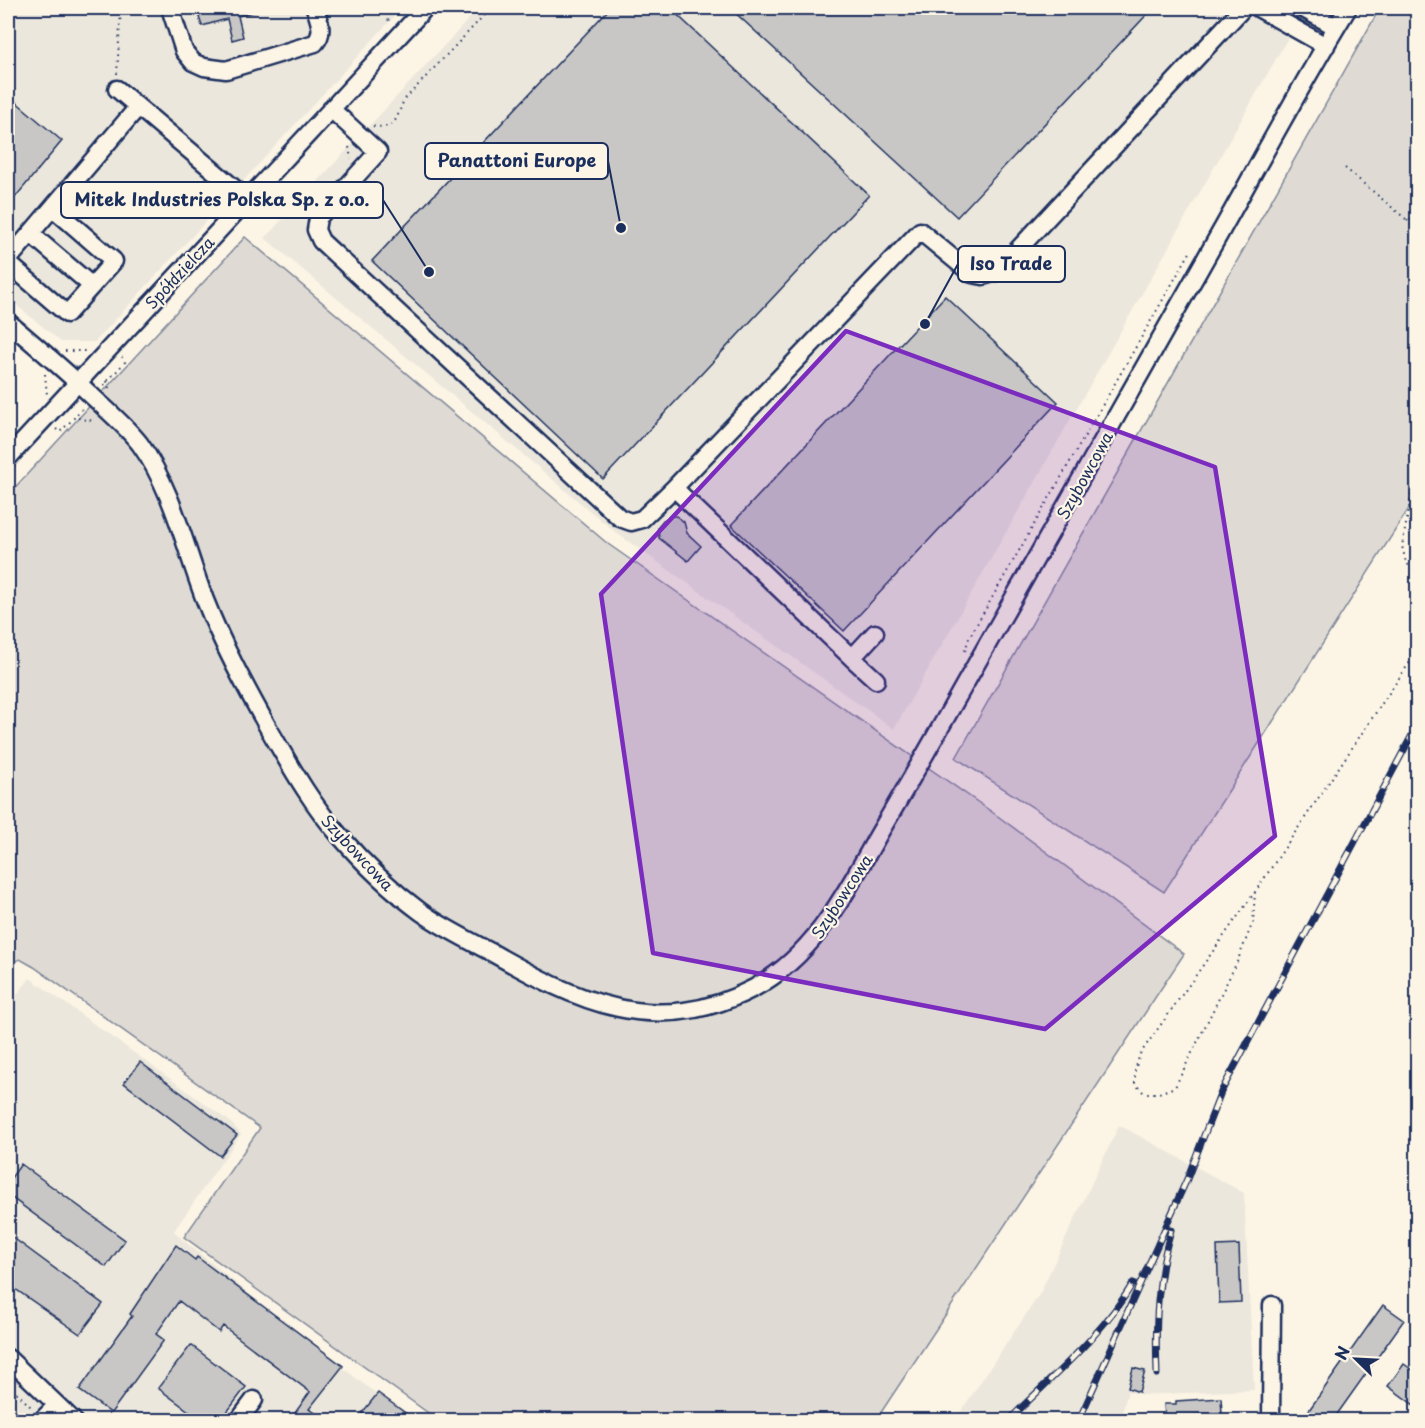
<svg xmlns="http://www.w3.org/2000/svg" width="1425" height="1428" font-family="'Playpen Sans',sans-serif">
	<rect width="100%" height="100%" fill="#fcf5e5"/>
	<filter id="ink" filterUnits="userSpaceOnUse"><feTurbulence type="fractalNoise" baseFrequency=".0167" numOctaves="2"/><feDisplacementMap in="SourceGraphic" scale="12" xChannelSelector="R" yChannelSelector="G"/><feConvolveMatrix kernelMatrix="1 2 1 2 8 2 1 2 1" color-interpolation-filters="sRGB"/></filter>
	<g filter="url(#ink)">
		<path fill="#ece7dc" d="M8 8H402L95 342H61L8 298Z
			M479 8H1305L894 729 615 532 265 238Z
			M30 978 229 1121 241 1134 174 1231 183 1240 301 1336 411 1420H8V1006Z
			M1119 1125 1244 1193 1254 1390 1141 1395 1128 1391 1120 1420H955L1039 1295Z"/>
		<path fill="#dfdbd4" stroke="#7d8599" stroke-width="1.5" d="M1380 8H1417V496L1164 892 956 758Z
			M245 237 608 544 999 817 1184 954 876 1420H438L184 1237 260 1128 34 967 20 959 8 964V495Z"/>
		<path fill="#c8c7c6" stroke="#1b2f5e" stroke-width="1.5" d="M221 8H256L257 11 238 16 243 37 232 40 227 19 202 26 198 14Z
			M610 8H670L869 195 603 479 372 261Z
			M730 8H1153L957 217Z
			M8 95 62 141 8 206Z
			M945 296 1058 402 844 631 731 525Z
			M672 516H676L684 522 687 533 701 546 688 561 659 538 658 528 660 524 663 520Z
			M140 1062 237 1135 220 1156 124 1083Z
			M21 1164 125 1240 106 1267 8 1195V1182Z
			M8 1234 103 1304 80 1334 11 1286 14 1282 8 1277Z
			M176 1245 195 1260 197 1257 343 1366 309 1409 326 1420H290L310 1392 223 1326 219 1332 179 1301 156 1334 164 1340 111 1413 79 1390 132 1316 130 1314Z
			M1239 1245 1241 1302 1219 1303 1217 1246Z
			M1383 1305 1404 1320 1333 1420H1302Z
			M191 1345 246 1387 221 1420H201L158 1388Z
			M1404 1364 1418 1374V1408L1388 1386Z
			M1133 1368 1145 1371 1139 1392 1128 1388Z
			M378 1393 415 1420H372L362 1413Z
			M1221 1398 1222 1413 1165 1417 1164 1404H1176V1401Z"/>
		<g fill="none" stroke-linecap="round" stroke-linejoin="round">
			<g stroke="#1b2f5e" stroke-width="21">
				<path id="minor" d="M170 8 184 51 193 62 204 67 226 70 315 43C325 32 319 21 315 8
					M1258 8 1326 46
					M1302 8 1336 27
					M117 89 247 199
					M331 109 378 152 318 218 316 230 321 241 620 518 631 522 642 519 674 488 920 231 972 274 983 276 997 272 1243 8
					M31 234 92 286
					M8 260 138 107
					M8 263 67 314 114 261 53 208
					M8 322C36 346 65 370 92 396 109 412 126 426 140 444 173 490 185 548 205 600 223 646 246 688 270 731 291 767 311 803 339 835 363 863 391 890 421 912 442 927 466 939 489 951 577 1001 655 1040 754 988 816 955 847 890 880 832 911 780 940 728 970 675 1054 529 1137 381 1220 233 1262 158 1303 81 1348 8
					M8 458 425 8
					M674 488 852 658 875 633
					M852 658 876 680
					M8 1358 73 1420
					M42 1420 56 1406
					M239 1420 254 1400
					M1271 1420 1272 1305"/>
			</g>
			<path stroke="#1b2f5e" stroke-width="2" stroke-dasharray="1.5 4.5" stroke-linecap="butt" d="M386 8 389 15 388 25
				M117 74 121 8
				M373 126C397 130 396 118 404 100L491 8
				M349 147 351 159
				M1345 168 1407 220 1418 219
				M1407 220 1418 230
				M65 351H87
				M45 374 47 395
				M107 381 110 392
				M104 385 125 362 122 357
				M82 409 76 416 80 419 95 421
				M56 429 60 432 76 416
				M1418 459 1402 546 1406 563 1418 573
				M965 651 969 638 1192 249
				M1255 892 1253 922 1237 962 1175 1087 1159 1093H1144L1135 1084V1070L1140 1054 1255 892 1418 650
				M8 1384 32 1408"/>
			<use href="#minor" stroke="#fcf5e5" stroke-width="16"/>
			<g stroke="#1b2f5e" stroke-width="7">
				<path id="rail" d="M1157 1374C1155 1324 1157 1278 1171 1230
					M1009 1420C1052 1376 1101 1337 1133 1283
					M1079 1420 1187 1179 1221 1092 1418 724"/>
			</g>
			<use href="#rail" stroke="#fcf5e5" stroke-width="4.5" stroke-dasharray="14" stroke-linecap="butt"/>
		</g>
	</g>
	<path fill="#7b2cbf" fill-opacity="0.2" stroke="#7b2cbf" stroke-width="4.5" stroke-linejoin="round" d="M846 331 1215 467 1275 836 1045 1029 653 953 601 594Z"/>
	<g text-anchor="middle" dominant-baseline="central" stroke-width="4.5" stroke-linejoin="round" paint-order="stroke">
		<g font-size="16" fill="#1b2f5e" stroke="#fcf5e5">
			<text transform="translate(179 272) rotate(-47)">Spółdzielcza</text>
			<text transform="translate(1084 475) rotate(-61)">Szybowcowa</text>
			<text transform="translate(358 852) rotate(47)">Szybowcowa</text>
			<text transform="translate(841 896) rotate(-57)">Szybowcowa</text>
		</g>
	</g>
	<path fill="none" stroke="#1b2f5e" stroke-width="2" d="M621 228L608 161M429 272L383 200M925 324L958 264"/>
	<g fill="#1b2f5e" stroke="#fcf5e5" stroke-width="2">
		<circle cx="621" cy="228" r="6"/>
		<circle cx="429" cy="272" r="6"/>
		<circle cx="925" cy="324" r="6"/>
	</g>
	<g fill="#fcf5e5" stroke="#1b2f5e" stroke-width="2">
		<rect x="425" y="143" width="183" height="36" rx="6"/>
		<rect x="61" y="182" width="322" height="36" rx="6"/>
		<rect x="958" y="246" width="107" height="36" rx="6"/>
	</g>
	<g font-size="18" text-anchor="middle" font-weight="bold" fill="#1b2f5e">
		<text x="517" y="167">Panattoni Europe</text>
		<text x="222" y="206">Mitek Industries Polska Sp. z o.o.</text>
		<text x="1011" y="270">Iso Trade</text>
	</g>
	<rect width="1425" height="1428" fill="none" stroke="#fcf5e5" stroke-width="30"/>
	<rect x="15" y="15" width="1395" height="1398" fill="none" stroke="#1b2f5e" stroke-width="2" filter="url(#ink)"/>
	<g transform="translate(1356 1359) rotate(294)" stroke="#fcf5e5" stroke-width="4.5" paint-order="stroke">
	<path d="M0-4.5L10 22L0 15L-10 22Z" fill="#1b2f5e"/>
	<text y="-9" font-size="16" font-weight="bold" text-anchor="middle" fill="#1b2f5e">N</text>
	</g>
</svg>
